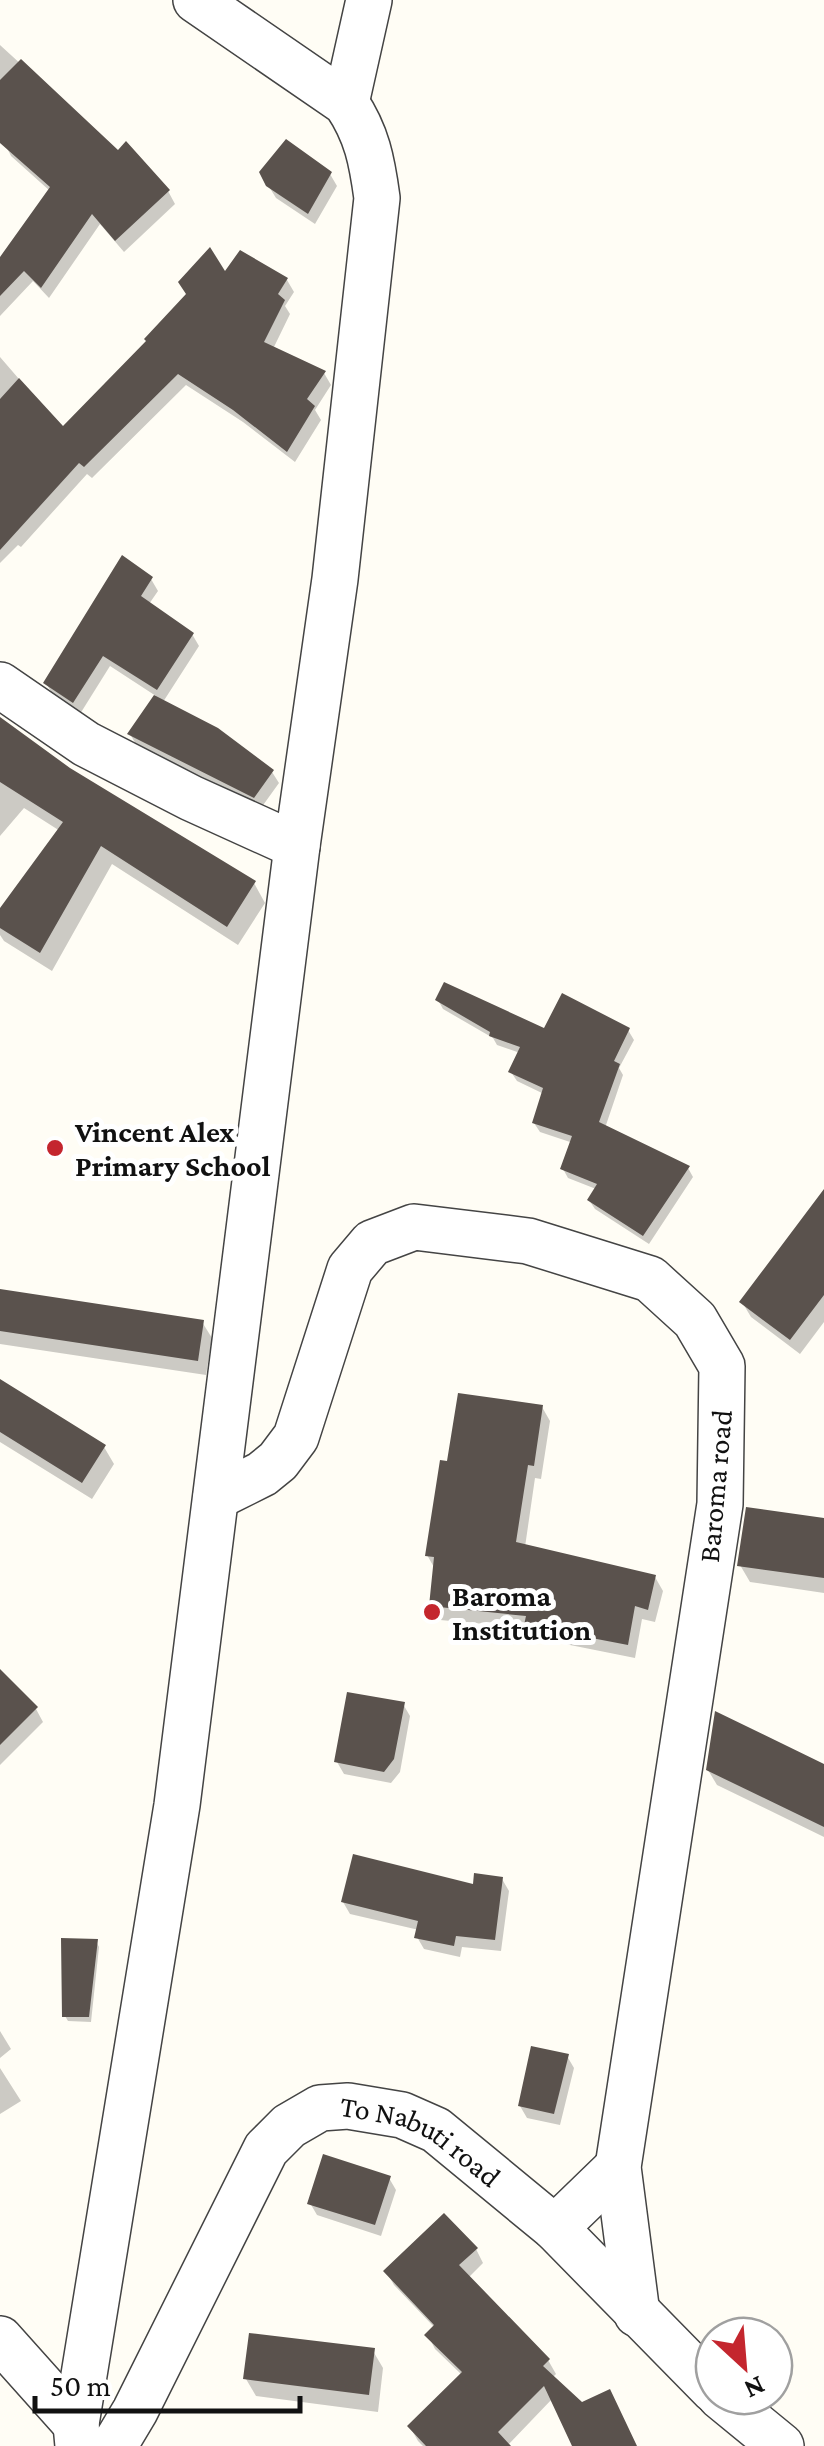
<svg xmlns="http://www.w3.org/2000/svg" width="824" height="2446" font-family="'Crimson Pro',serif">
	<rect width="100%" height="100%" fill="#fffdf5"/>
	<path fill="#0003" d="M0 45 118 153 168 191 175 204 124 252 100 224 49 298 33 281 0 316V260L50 191 11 156 0 134Z
		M330 174 337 186 315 224 276 198 268 185Z
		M225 275 287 280 294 292 285 306 290 314 273 349 324 373 331 385 315 410 321 420 295 462 243 422 186 385 92 478 87 474 21 547 18 545 0 563V357L63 430Z
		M151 579 158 591 149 604 192 634 199 646 163 702 272 772 279 783 261 808 137 746 130 734 156 696 110 666 80 714 53 695 46 683Z
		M0 720 68 770 254 883 265 903 238 945 112 864 52 971 4 941 0 935V912L60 831 24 808 0 836Z
		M438 1000 545 1031 628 1030 634 1040 619 1068 623 1075 605 1128 688 1168 693 1177 649 1244 595 1209 589 1200 596 1189 568 1178 563 1169 573 1143 540 1132 534 1123 544 1094 517 1081 511 1072 520 1053 497 1045 493 1038 443 1009Z
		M824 1202V1322L800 1354 751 1317 742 1302Z
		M0 1291 202 1322 212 1338 206 1375 0 1344Z
		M0 1382 104 1447 114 1464 92 1499 0 1442Z
		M542 1407 550 1421 541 1479 535 1478 525 1547 655 1577 663 1591 655 1622 642 1619 635 1658 535 1638 529 1628 440 1620 432 1606 435 1569 427 1555 449 1464Z
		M824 1521V1593L750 1582 740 1565Z
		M0 1673 36 1709 43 1722 0 1765Z
		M403 1704 410 1716 400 1772 391 1783 344 1774 337 1762Z
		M824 1767V1837L717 1785 708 1770Z
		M502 1879 509 1891 501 1951 462 1947 460 1957 424 1949 417 1937 419 1930 350 1914 343 1902 475 1887Z
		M96 1941 99 1947 91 2022 68 2021 65 2016Z
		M0 2031 11 2049 0 2058Z
		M567 2056 574 2068 560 2125 527 2118 520 2106Z
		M0 2068 21 2101 0 2114Z
		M389 2178 396 2190 381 2236 317 2215 310 2203Z
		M476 2249 483 2263 468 2278 548 2360 556 2374 552 2378 636 2446H575L553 2398 507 2446H423L418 2441 410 2427 462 2375 435 2349 428 2335 435 2328 394 2285 386 2271Z
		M373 2351 383 2368 378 2412 256 2396 246 2379Z"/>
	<path fill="#5a524d" d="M21 59 118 150 126 141 170 190 115 241 92 214 41 288 24 271 0 296V257L50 187 0 143V80Z
		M286 139 332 172 308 214 266 186 259 172Z
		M210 247 225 271 240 250 288 278 278 294 285 300 264 342 326 371 307 399 315 406 287 452 233 410 178 374 84 467 79 463 0 550V399L19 378 63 426 146 341 144 339 186 294 178 282Z
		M122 555 153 577 141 596 194 633 157 690 103 656 73 703 43 683Z
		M154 695 218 728 274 770 254 798 127 734Z
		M0 717 70 768 256 881 227 927 101 846 40 953 0 928V908L63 822 0 782Z
		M444 982 544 1028 562 993 630 1028 614 1061 620 1064 599 1122 690 1166 643 1236 587 1200 597 1184 560 1169 572 1136 532 1123 543 1088 508 1072 520 1047 489 1036 490 1032 435 1000Z
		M824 1189V1295L790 1340 739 1302Z
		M0 1289 204 1320 198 1361 0 1331Z
		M0 1379 106 1445 82 1483 0 1432Z
		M458 1393 543 1405 534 1466 528 1465 516 1542 656 1575 648 1610 635 1606 628 1645 524 1625 526 1616 429 1606 434 1557 425 1556 440 1460 447 1461Z
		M746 1507 824 1518V1578L737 1566Z
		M0 1669 38 1707 0 1745Z
		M347 1692 405 1702 394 1759 384 1772 334 1762Z
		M715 1711 824 1764V1827L706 1770Z
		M353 1854 473 1884 474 1873 503 1877 495 1940 456 1936 454 1946 414 1938 418 1921 341 1902Z
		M61 1938 98 1939 89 2017H62Z
		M531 2046 569 2054 554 2114 518 2106Z
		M323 2154 391 2176 375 2225 307 2204Z
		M444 2213 478 2248 459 2265 550 2359 543 2366 582 2402 610 2389 637 2446H572L544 2386 498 2432 511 2446H426L407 2426 462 2372 424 2335 434 2325 383 2271Z
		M249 2333 375 2348 369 2395 243 2379Z"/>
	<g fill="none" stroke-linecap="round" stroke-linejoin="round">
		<g stroke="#444" stroke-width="48">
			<g id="minor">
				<path d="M346 103 369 0"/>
				<path d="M0 685 86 744 191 798 297 846"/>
				<path d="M216 1497 262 1474 278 1461 296 1437 350 1269 372 1243 414 1227 528 1241 650 1279 695 1320 722 1366 720 1504 618 2167 637 2314"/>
				<path d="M555 2228 618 2167"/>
				<path d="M0 2339 76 2424"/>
				<path d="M720 2396 781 2446"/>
				<path d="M78 2446 76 2424 177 1805 297 846 335 579 377 198C372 161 367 134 346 103L196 0"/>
				<path id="s1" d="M114 2446 135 2411 266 2149 289 2126 320 2108 348 2106 402 2115 436 2130 555 2228 714 2390"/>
			</g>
		</g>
		<use href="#minor" stroke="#fff" stroke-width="45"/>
	</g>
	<g fill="#c4262e" stroke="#fff" stroke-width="4">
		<circle cx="55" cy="1148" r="10"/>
		<circle cx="432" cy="1612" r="10"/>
	</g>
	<g text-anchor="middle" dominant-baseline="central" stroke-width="10" stroke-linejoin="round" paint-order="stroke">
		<g font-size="30" font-weight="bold" fill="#111" stroke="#fff" text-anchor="start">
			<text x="75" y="1131">Vincent Alex<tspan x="75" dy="34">Primary School</tspan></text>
			<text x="452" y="1595">Baroma<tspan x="452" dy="34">Institution</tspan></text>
		</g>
		<g font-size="30" fill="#111" stroke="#fff">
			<text transform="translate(715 1486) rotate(-85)">Baroma road</text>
			<text stroke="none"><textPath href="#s1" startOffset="512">To Nabuti road</textPath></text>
		</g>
	</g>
	<g transform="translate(744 2366) rotate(154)"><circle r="48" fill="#ffffff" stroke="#a0a0a0" stroke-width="2.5"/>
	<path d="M0-8L18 38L0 25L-18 38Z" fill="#c4262e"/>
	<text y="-15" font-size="28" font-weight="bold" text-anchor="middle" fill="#111111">N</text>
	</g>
	<path d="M35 2396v15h265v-15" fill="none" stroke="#111111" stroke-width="5"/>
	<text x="50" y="2396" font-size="30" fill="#111111" stroke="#ffffff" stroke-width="8" paint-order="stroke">50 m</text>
</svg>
